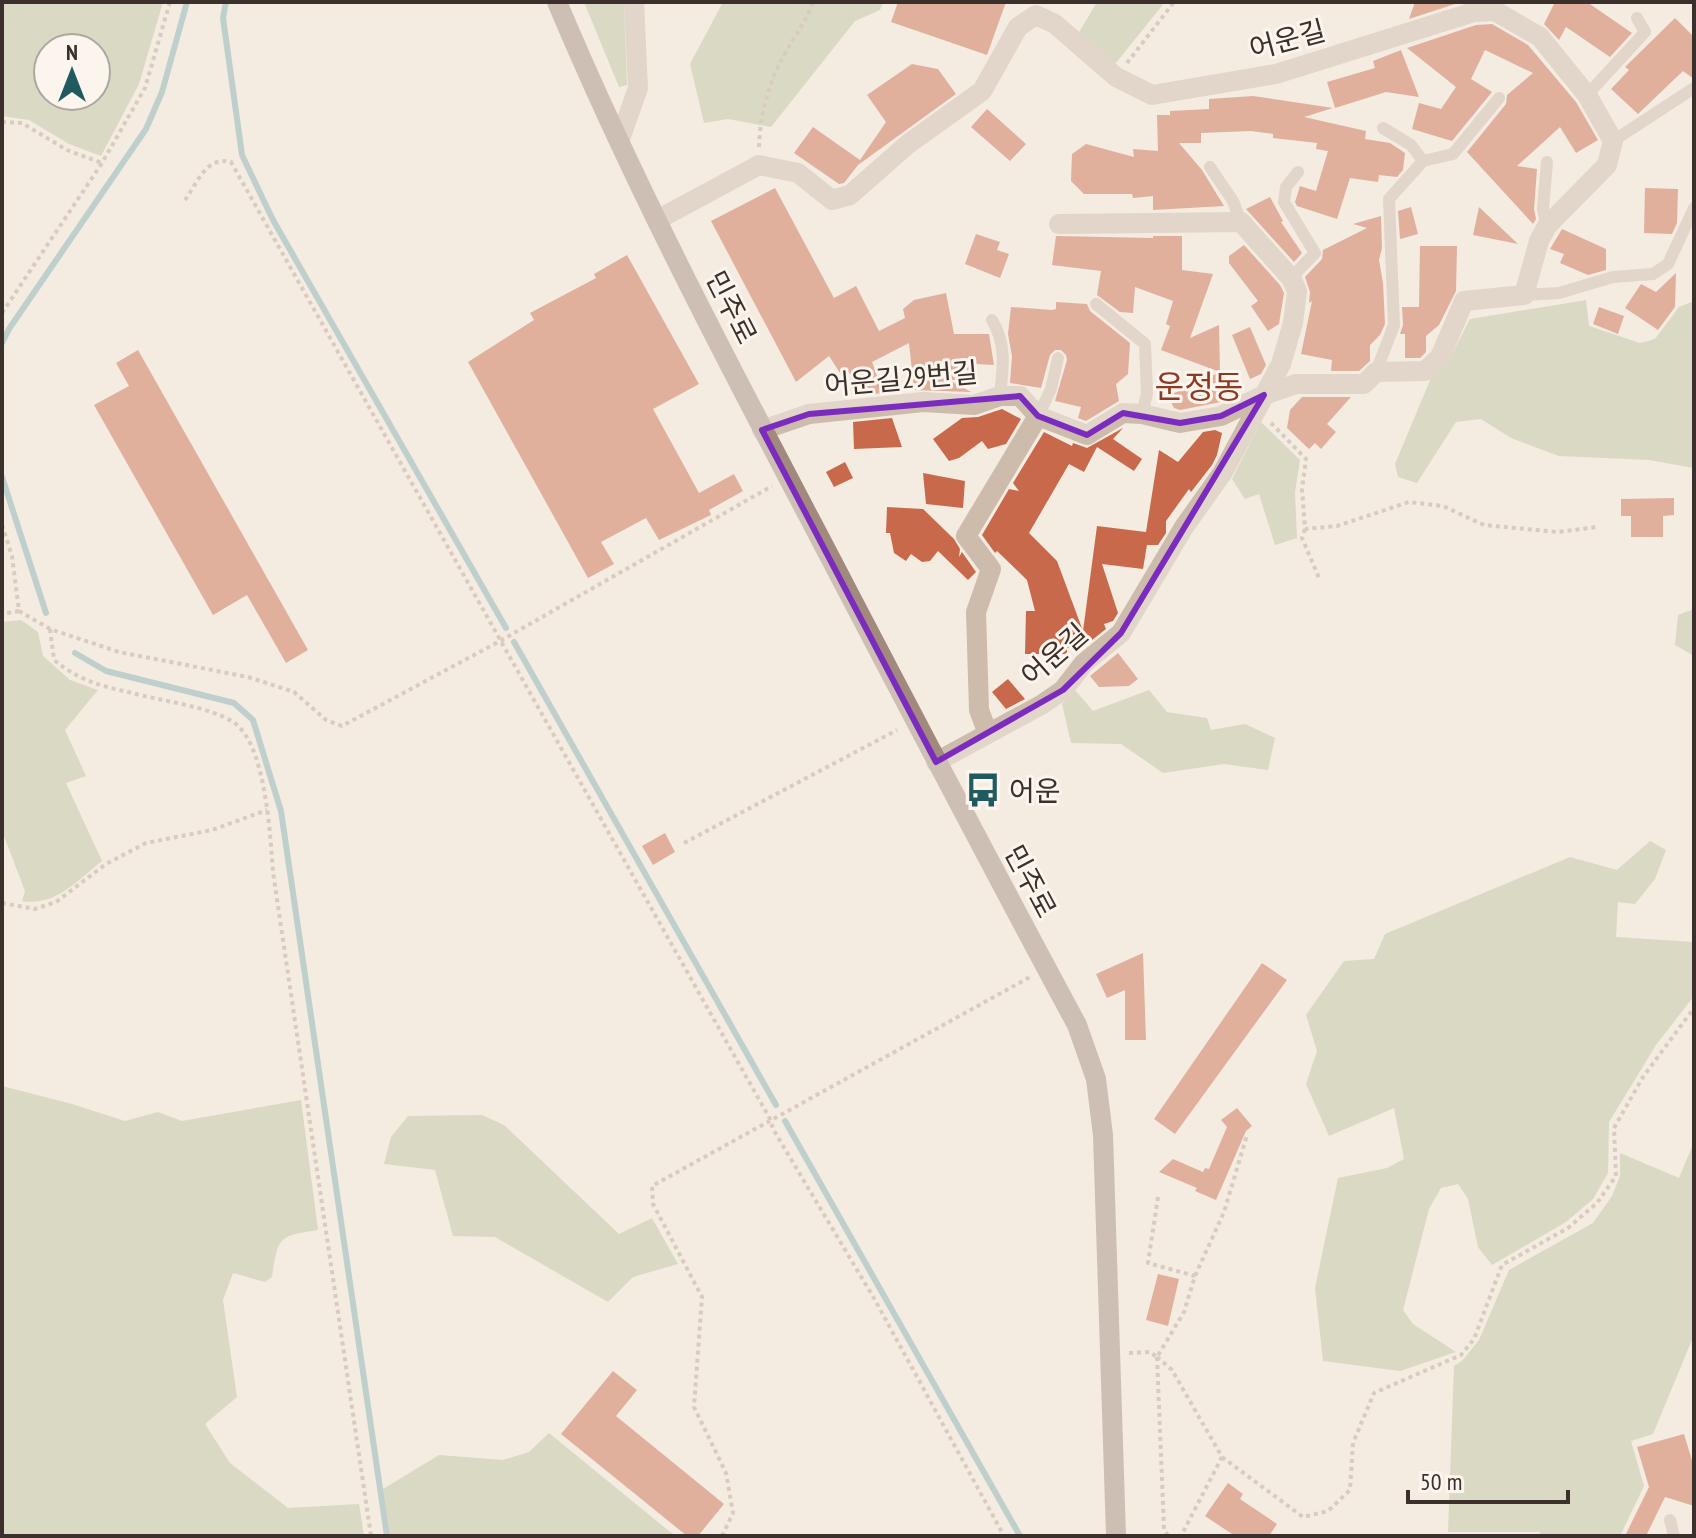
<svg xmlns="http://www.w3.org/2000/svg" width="1696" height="1538" font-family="'PT Sans Narrow','Noto Sans KR',sans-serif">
	<rect width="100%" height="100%" fill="#f4ebe1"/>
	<path fill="#b8c4a0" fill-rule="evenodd" d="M2 2H163L139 84 101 156 69 144 29 120 2 116ZM48 48H96V96H48Z
		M584 2H624L627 85 619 87Z
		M723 2H883L880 10 855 21 771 127 728 119 704 123 690 64Z
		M1097 2H1165L1111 69 1078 34Z
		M1586 300 1589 326 1640 343 1655 339 1679 307 1694 301V468L1649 460 1559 456 1511 438 1481 419 1456 422 1417 483 1398 477 1395 464 1431 378 1451 356 1470 319Z
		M1261 422 1300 460 1295 492 1297 538 1275 545 1259 494 1245 499 1232 479Z
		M1694 609V656L1675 645 1678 615Z
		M21 620 38 632 43 656 70 680 98 690 65 730 86 776 66 783 102 861C78 880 55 907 22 901L25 891 2 831V622Z
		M1075 690 1093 711 1149 690 1167 712 1207 718 1211 730 1245 724 1275 738 1268 770 1224 764 1163 773 1121 744 1071 743 1062 704Z
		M1650 841 1666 850 1655 879 1635 904 1618 902 1616 937 1694 942V996L1656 1045 1609 1122 1608 1173 1593 1199 1566 1222 1492 1265 1478 1247 1468 1199 1458 1184 1441 1188 1429 1209 1403 1310 1413 1324 1456 1352 1400 1371 1323 1361 1315 1288 1338 1178 1387 1168 1404 1159 1394 1108 1329 1136 1306 1084 1317 1051 1306 1015 1344 961 1374 959 1385 934 1570 857 1617 870Z
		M2 1086 72 1104 125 1121 158 1112 182 1121 301 1100 318 1230C278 1236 278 1237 272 1277L265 1282 233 1273 223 1300 237 1397 205 1424 230 1463 288 1508 359 1504 364 1536H2Z
		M482 1115 504 1125 619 1234 652 1218 678 1264 633 1277 608 1302 495 1237 453 1236 435 1170 384 1164 391 1137 408 1116Z
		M1694 1142V1335L1653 1434 1631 1441 1644 1486 1621 1534 1624 1536H1542L1539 1532H1448L1454 1366 1462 1361 1479 1340 1509 1270 1593 1223 1612 1196 1620 1176V1153L1679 1178Z
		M549 1433 675 1536H390L383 1489 439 1455 503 1460 529 1452Z"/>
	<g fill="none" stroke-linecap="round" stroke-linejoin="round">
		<path stroke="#7fb0b2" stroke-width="6" d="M226 2 223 18 242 155 273 220 506 628
			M2 343 9 329 146 129 162 92 187 2
			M2 477 46 613
			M514 642 776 1105
			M75 653 106 671 234 703 253 720 281 811 387 1536
			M785 1121 1020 1536"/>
	</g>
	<path fill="#c8694b" d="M898 2H1006L987 55 891 22Z
		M1415 2H1449L1455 4 1409 19Z
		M1555 2H1587L1632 33 1610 57 1566 27 1559 40 1544 24Z
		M1675 18 1694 37V79L1683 71 1638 114 1611 89 1629 70 1625 67Z
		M1492 24 1528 45 1576 102 1598 140 1576 153 1560 127 1517 166 1537 169 1534 209 1536 219 1533 224 1467 152 1506 104 1507 95 1533 73 1485 50 1471 79 1492 92 1452 141 1412 129 1419 103 1441 109 1456 87 1407 48 1476 25Z
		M1401 50 1419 97 1386 92 1335 108 1327 82 1375 68 1373 61Z
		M912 64 938 69 956 94 858 165 844 183 839 184 794 153 813 127 860 160 886 122 867 95Z
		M1253 96 1333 108 1304 117 1366 131 1365 139 1390 143 1405 153 1403 170 1397 177 1379 175 1378 182 1350 178 1337 219 1297 206 1295 202 1300 186 1316 191 1328 151 1316 149 1317 143 1273 138V134L1251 131 1201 133V143H1179L1202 170 1224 206 1153 210V196L1133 198 1132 194H1084L1071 181 1072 154 1086 144 1134 157 1133 149 1158 151 1157 115H1170V111L1209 109V99Z
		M987 109 1026 144 1010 161 971 127Z
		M775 188 834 298 856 286 879 331 905 318 903 309 914 300 946 293 954 334H989L994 365 976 364V370H954L955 380 947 379 971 392 914 390 909 343 872 362 883 393 857 396 849 372 842 376 829 356 796 382 711 221Z
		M1645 188 1678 189 1677 223 1672 234 1644 233Z
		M1270 197 1283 221 1281 222 1302 253 1294 262 1246 209Z
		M1411 207 1418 234 1400 239 1398 211Z
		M1479 207 1518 244 1473 235Z
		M1381 216 1382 248 1379 260 1383 283 1385 324 1380 335 1370 345V361L1359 371H1331L1332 360 1301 354 1312 301 1309 303 1310 292 1305 277 1322 259 1323 250 1367 228 1353 224Z
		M1562 229 1606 249V270L1588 275 1560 263 1564 254 1550 249Z
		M976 234 1000 242 997 250 1009 254 1000 278 965 264Z
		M1056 236 1153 238V236H1182V270L1213 274 1190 338 1219 325 1220 372 1161 350 1170 326 1166 324 1173 301 1135 287 1133 313 1120 312 1097 295 1101 271 1052 265Z
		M1244 245 1280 285 1284 293 1279 324 1268 331 1251 306 1258 301 1229 263V256Z
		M1420 246H1457L1456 291 1439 325 1426 336V352L1420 358H1405V334H1400L1403 325 1402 307H1419Z
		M627 255 699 384 653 409 699 493 734 474 743 491 709 510 711 515 659 540 646 518 601 542 614 564 588 578 468 362 534 320 530 313 596 278 594 274Z
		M1676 273 1675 307 1658 330 1625 308 1641 284 1656 292Z
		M1056 302 1087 304 1090 311 1130 343 1128 374 1116 384 1119 401 1086 421 1078 418 1081 407 1055 401 1067 360 1066 355 1061 350H1055L1050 355 1041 388 1010 383 1012 356 1008 334 1011 307 1052 310 1056 309Z
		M1599 307 1624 316 1618 334 1593 324Z
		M1250 327 1266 365 1261 374 1250 379 1232 335Z
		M138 350 308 650 286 663 247 595 213 615 94 405 129 386 116 363Z
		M1220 372 1221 402 1180 410 1174 408 1168 396Z
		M1302 397H1351L1327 424 1336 432 1321 449 1315 443 1309 449 1287 428 1290 410Z
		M1002 409 1021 419 1006 444 988 449 982 441 959 458 949 461 933 439 962 418 978 417Z
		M892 418 902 447 854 449 853 422Z
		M1123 428 1113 439 1142 459 1134 471 1097 447 1084 472 1069 464 1029 533 1057 561 1083 631 1097 526 1146 532 1159 450 1178 462 1203 432 1215 430 1222 433 1217 455 1212 465 1191 492 1189 489 1166 521V533L1158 545H1147L1143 569 1102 564 1118 613 1113 621 1104 624 1106 629 1092 640 1067 648V654H1025L1026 611H1035L1027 580 997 551 995 553 982 535 1009 489 1019 491 1013 483 1044 432 1072 446 1073 443 1087 448Z
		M845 462 853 478 834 487 826 472Z
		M923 473 965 481 963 508 926 504Z
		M1674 498V515L1663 516V537H1631V516H1621V499Z
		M887 507 923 509 954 539 960 549 959 557 962 552 976 572 968 580 938 551 930 561 922 562 911 554 906 561 894 553 890 533H886Z
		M1118 653 1138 679 1129 686 1099 687 1090 676Z
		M1008 679 1025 699 1006 709 992 692Z
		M665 833 675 852 653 865 642 846Z
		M1143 953 1146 1040H1125V990L1107 998 1096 974Z
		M1262 963 1287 980 1175 1134 1154 1119Z
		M1237 1108 1252 1126 1246 1131 1216 1200 1195 1191 1197 1188 1159 1172 1173 1159 1203 1172 1205 1168 1209 1169 1227 1127 1221 1120Z
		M1158 1274 1179 1279 1168 1326 1146 1320Z
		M613 1371 637 1390 616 1416 724 1504 698 1536H687L561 1434Z
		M1684 1434 1694 1467V1506L1665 1497 1646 1536H1625L1649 1487 1637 1447Z
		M1228 1483 1243 1494 1240 1499 1277 1524 1269 1536H1235L1205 1516Z"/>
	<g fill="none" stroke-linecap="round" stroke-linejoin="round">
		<path stroke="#b9a596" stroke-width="4" stroke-dasharray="4 4" stroke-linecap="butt" d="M1127 63 1174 2
			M2 122 22 123 67 150 102 163
			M759 147C760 116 768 84 783 57 793 38 806 22 813 2
			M185 200C198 182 206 156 231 162L770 1119 773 1129 875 1300 1004 1536
			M2 313 102 163 145 88 170 2
			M1271 423 1306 459 1302 489 1305 529 1337 526 1409 502 1443 506 1484 525 1557 532 1597 527
			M2 525 12 556 19 611 2 614
			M1305 529 1302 538 1319 578
			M19 611 50 629 119 652 248 677 294 692 326 720 342 726 500 641 772 486
			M50 629 54 660C80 681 101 686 132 693 161 701 208 706 233 722 266 743 270 835 273 872L371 1536
			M684 843 897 730
			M2 903 35 909 56 902 106 864 146 843 212 830 267 810
			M1158 1197 1148 1263 1195 1276
			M1129 1353 1150 1352 1157 1357 1184 1312 1195 1276 1224 1212 1247 1135
			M1157 1357 1172 1370 1222 1457 1181 1536
			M1157 1357 1164 1529 1168 1536
			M1222 1457 1303 1517 1328 1511 1350 1490 1353 1443 1374 1393 1461 1355 1474 1339 1502 1265 1568 1228 1597 1203 1616 1176 1614 1128 1643 1077 1694 1008
			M722 1536 733 1513 726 1473 694 1407 702 1297 653 1204 652 1186 1030 977"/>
		<path stroke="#cdbbac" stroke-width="12" d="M1587 95 1645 32 1637 18
			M1383 128 1411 145 1423 161
			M1613 141 1694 88
			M1210 167 1233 201 1241 222
			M1547 226 1543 209 1547 162
			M1291 278 1315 253 1284 202 1286 187 1298 172
			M1524 295 1559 293 1613 277 1653 274 1668 264 1694 208
			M1096 304 1145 344 1147 394 1142 414
			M992 320C1007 345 1003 368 1000 396
			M1376 372 1394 325 1389 199 1423 161 1453 154 1499 98
			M1038 416 1051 389 1058 358
			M1670 1520 1674 1536"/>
		<path stroke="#cdbbac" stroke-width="20" d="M620 139 638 88 634 2
			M657 220 759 165 798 173 832 200 850 195 908 144 982 91 1018 27 1036 15 1055 24 1116 77 1152 95 1276 74 1474 12 1495 11 1540 37 1587 95 1613 141 1607 165 1547 226 1539 241 1524 295 1464 301 1440 357 1425 371 1376 372 1364 384H1296L1264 395 1221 416 1180 423 1142 414 1123 413 1087 435 1038 416 1020 396H1000L974 405 923 402 809 414 762 430
			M988 734 979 710 976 612 991 569 966 536 1038 416
			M936 762 1041 705 1063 690 1084 663 1121 633 1184 527 1223 472 1281 364 1293 323 1297 291 1291 278 1241 222 1059 224"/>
		<path stroke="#a18a7d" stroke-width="20" d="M557 2C632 180 722 352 812 523 900 691 987 858 1077 1025L1096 1079 1103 1135 1116 1536"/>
	</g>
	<path d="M0 0H1696V1538H0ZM1264 395 1121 633 1063 690 936 762 762 430 809 414 1020 396 1038 416 1087 435 1123 413 1180 423 1221 416Z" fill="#f4ebe1" fill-opacity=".55" fill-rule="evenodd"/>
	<path fill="none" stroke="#7b2cbf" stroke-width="6" stroke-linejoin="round" d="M1264 395 1121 633 1063 690 936 762 762 430 809 414 1020 396 1038 416 1087 435 1123 413 1180 423 1221 416Z"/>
	<defs>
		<g id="bus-bare" transform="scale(2.76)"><path d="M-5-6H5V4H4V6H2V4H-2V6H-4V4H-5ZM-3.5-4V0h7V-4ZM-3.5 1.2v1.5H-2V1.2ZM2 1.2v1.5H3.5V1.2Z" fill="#1f5a5e" stroke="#fbf5ee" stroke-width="2.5" paint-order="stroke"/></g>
	</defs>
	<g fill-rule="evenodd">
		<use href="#bus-bare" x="983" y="790"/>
	</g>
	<g text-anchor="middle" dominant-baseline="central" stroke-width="6" stroke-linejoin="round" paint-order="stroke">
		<g font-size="28" fill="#3b302b" stroke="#fbf5ee">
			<text transform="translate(1287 39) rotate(-15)">어운길</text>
			<text transform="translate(732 307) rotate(63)">민주로</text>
			<text transform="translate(901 378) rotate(-5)">어운길29번길</text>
			<text transform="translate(1054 654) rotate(-41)">어운길</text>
			<text transform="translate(1031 881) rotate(62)">민주로</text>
		</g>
		<g font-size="28" fill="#3b302b" stroke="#fbf5ee" text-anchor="start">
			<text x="1009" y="790">어운</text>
		</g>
		<g font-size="32" fill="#8c3b22" stroke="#fbf5ee">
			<text x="1199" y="386">운정동</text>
		</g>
	</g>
	<rect width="1696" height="1538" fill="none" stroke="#3b302b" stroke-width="8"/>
	<g transform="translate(72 72)"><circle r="38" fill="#fbf5ee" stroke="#aea6a0" stroke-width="2"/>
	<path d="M0-6L14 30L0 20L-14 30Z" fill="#1f5a5e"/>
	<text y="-12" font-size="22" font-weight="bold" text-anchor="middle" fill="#3b302b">N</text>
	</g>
	<path d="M1408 1490v12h160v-12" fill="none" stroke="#3b302b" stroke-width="4"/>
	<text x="1420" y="1490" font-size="24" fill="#3b302b" stroke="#fbf5ee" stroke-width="6" paint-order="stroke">50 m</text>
</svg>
